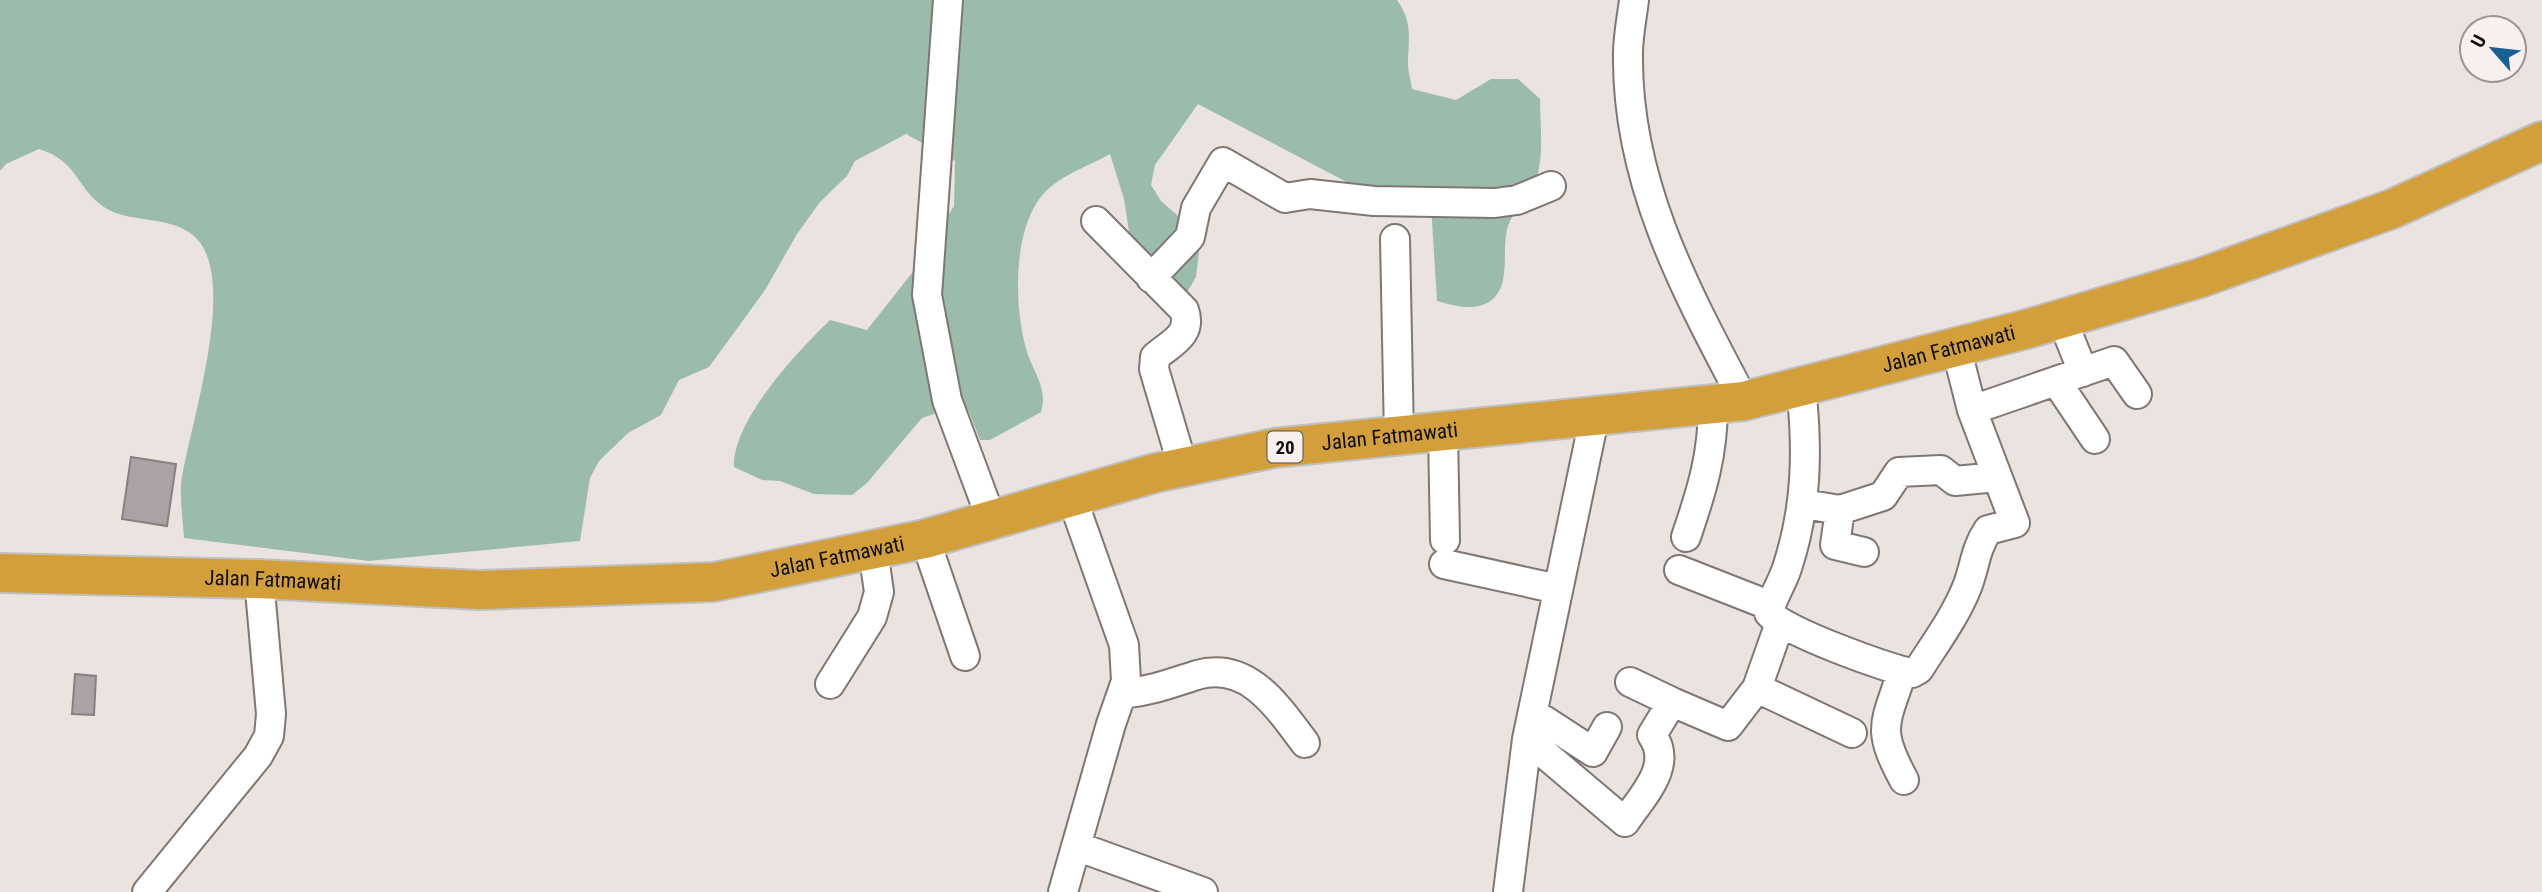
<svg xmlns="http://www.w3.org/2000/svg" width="2542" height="892" font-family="'Roboto Condensed',sans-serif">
	<rect width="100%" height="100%" fill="#ebe3df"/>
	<path fill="#9cbcab" d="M0 0H1397C1412 21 1409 36 1408 60 1407 69 1411 80 1412 89L1456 100 1491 79H1518L1540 99C1540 125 1545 160 1534 185 1527 199 1514 210 1508 226 1501 248 1511 281 1494 298 1479 313 1454 306 1437 301L1431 205 1358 188 1198 104 1155 165 1151 185 1161 201 1201 236 1196 277 1186 294 1133 258 1124 199 1110 154C1092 164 1070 172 1053 185 1011 216 1013 306 1027 352 1034 373 1048 389 1041 412L990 440H980L969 412 961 405 922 418 867 483 852 495 814 494 780 481 762 480 734 467C732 421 798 351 830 320L867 330 912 273 954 206 955 161 906 134 855 161 847 176 820 202 797 234 765 290 709 367 679 380 661 415 628 433 599 461 590 478 580 541 369 561 184 538C183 521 180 502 181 485 188 430 241 277 194 236 171 216 135 223 109 210 76 192 81 162 39 149L6 164 0 171Z"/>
	<path fill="#aba2a5" stroke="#877f82" stroke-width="2" d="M131 457 176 464 167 526 122 519Z
		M75 674 96 676 94 715 72 714Z"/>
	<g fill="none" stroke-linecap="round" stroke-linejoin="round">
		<g stroke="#7e7773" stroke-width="32">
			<path id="minor" d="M948 0 927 295 947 400 992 521
				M1634 0C1632 17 1628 36 1628 53 1626 182 1686 291 1744 401
				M1096 221 1184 310C1193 335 1171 343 1155 357L1154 369 1183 467
				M1395 239 1399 437
				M1151 278 1190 237 1196 208 1223 162 1285 198 1310 194 1374 201 1495 203 1517 200 1551 186
				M2062 319 2083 372
				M2056 381 2095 439
				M1801 387C1808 449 1807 508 1787 568 1782 584 1772 597 1769 613 1779 629 1890 670 1912 673L1919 669C1936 642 1955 617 1967 587 1975 567 1975 549 1988 530L2015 523 1972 410 1956 347
				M1972 410 2114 361 2137 394
				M1443 433 1445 540
				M1804 504 1840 510 1883 496 1899 472 1941 470 1955 481 1997 477
				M1840 510 1835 545 1864 552
				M1686 537C1702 490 1713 455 1713 405
				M925 539 965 656
				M1444 564 1558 589
				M1679 570 1771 606
				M1902 672C1885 725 1876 728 1904 780
				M1630 682 1672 702
				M830 684 872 617 879 592 873 550
				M1757 688 1852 733
				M1123 694C1154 690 1169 684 1197 675 1249 660 1279 709 1305 743
				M1533 713 1593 752 1607 727
				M1527 739 1625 822C1642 796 1674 766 1652 735L1672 702 1728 726 1757 688 1780 623
				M1076 846 1203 892
				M147 892 258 756 269 736 271 714 259 579
				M1063 892 1111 724 1126 681 1124 645 1072 498
				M1508 892 1527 739 1594 419"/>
		</g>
		<g stroke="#c1c0c0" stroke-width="42">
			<g id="highway">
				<path id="s1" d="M0 573 259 579 480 590 714 582 925 539 1155 473 1274 448 1744 401 2027 329 2200 278 2392 209 2542 141"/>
			</g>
		</g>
		<use href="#minor" stroke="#fff" stroke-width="28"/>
		<use href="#highway" stroke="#d29f3a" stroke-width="38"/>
	</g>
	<g text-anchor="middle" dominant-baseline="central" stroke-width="5" stroke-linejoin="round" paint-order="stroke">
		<rect fill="#f8f0ec" stroke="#55504e" stroke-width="2" x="1267.5" y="431.5" width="35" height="31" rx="5"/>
		<g font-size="19" font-weight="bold" fill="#0f0c0b">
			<text x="1285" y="447">20</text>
		</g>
		<g font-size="21" fill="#0f0c0b" stroke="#f8f0ec">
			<text stroke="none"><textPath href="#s1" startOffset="1974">Jalan Fatmawati</textPath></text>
			<text stroke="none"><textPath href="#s1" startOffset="1407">Jalan Fatmawati</textPath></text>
			<text stroke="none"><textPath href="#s1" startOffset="840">Jalan Fatmawati</textPath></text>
			<text stroke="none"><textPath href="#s1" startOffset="273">Jalan Fatmawati</textPath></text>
		</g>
	</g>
	<g transform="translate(2493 49) rotate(298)"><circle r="33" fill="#f8f0ec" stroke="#9b9592" stroke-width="2"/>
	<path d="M0-5L12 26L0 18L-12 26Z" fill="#166194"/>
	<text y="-10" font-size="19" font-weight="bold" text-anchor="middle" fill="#0f0c0b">U</text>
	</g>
</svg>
